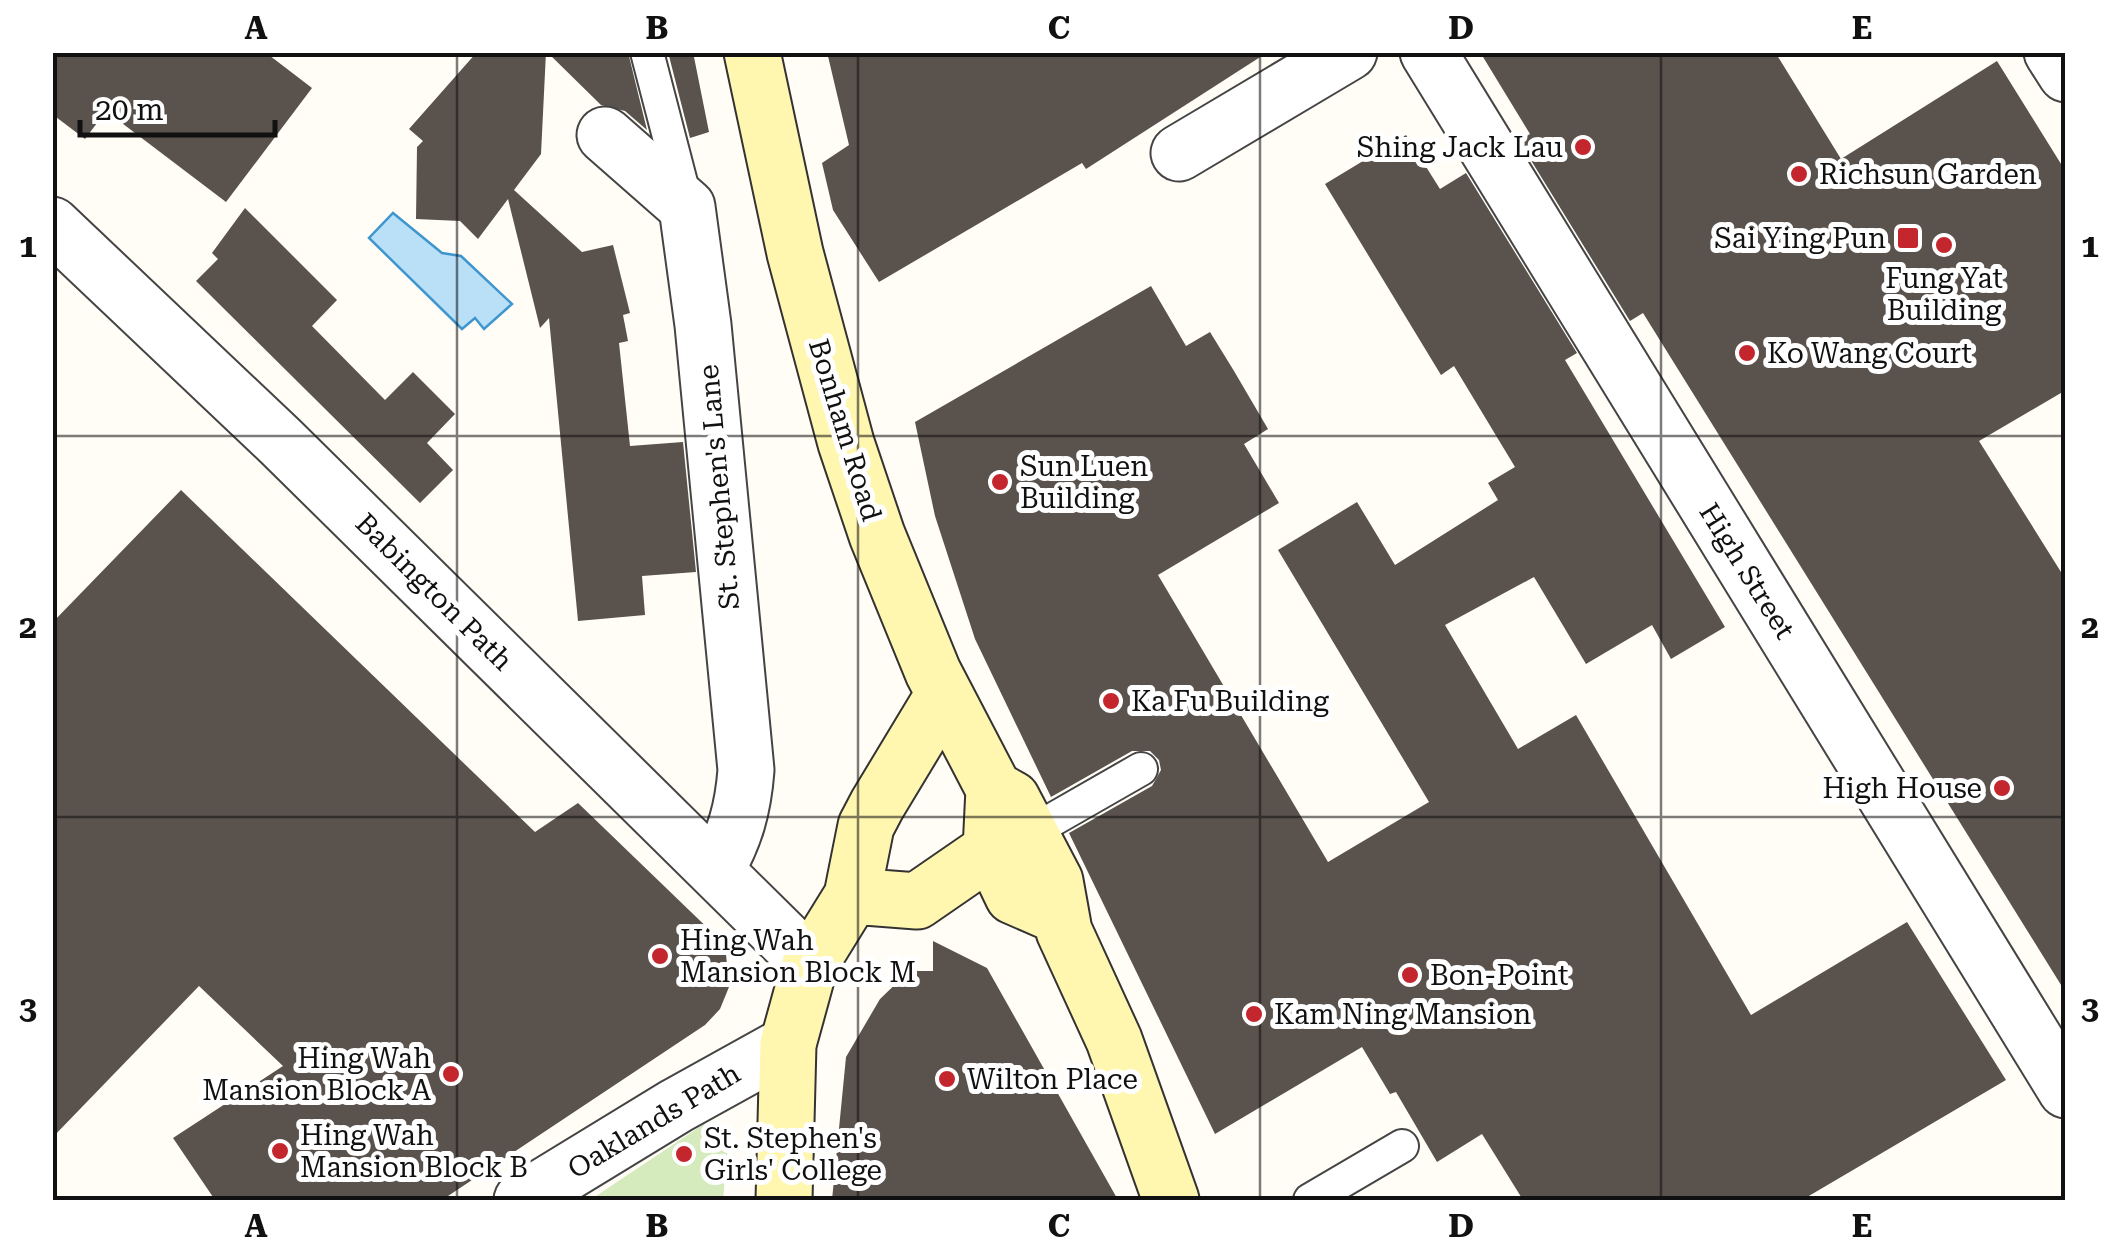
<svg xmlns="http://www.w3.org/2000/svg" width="2118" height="1253" font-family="'Roboto Serif',serif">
	<rect width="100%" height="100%" fill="#fffdf5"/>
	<path fill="#d5ebbd" d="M704 1124 729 1132 723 1200H590Z"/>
	<path fill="#b9e0f7" stroke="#3f96cf" stroke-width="2.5" d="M393 213 442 253 461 256 512 304 484 329 475 318 462 329 369 238Z"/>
	<path fill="#5a524d" d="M52 52H265L312 88 226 202 106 111 85 139 52 114Z
		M477 52H546L541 154 514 190 582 252 613 245 630 313 623 315 628 341 619 343 630 446 683 442 696 572 642 576 645 615 578 621 549 318 540 328 508 199 478 239 460 221 416 219 417 147 423 141 409 129Z
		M547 52H628L647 130 625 111 601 105Z
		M668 52H693L709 132 690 138Z
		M827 52H1268L1086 169 1082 163 879 282 833 210 822 163 849 145Z
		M1480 52H1775L1841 159 1997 61 2066 172V390L1979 441 2066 580V993L1643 313 1630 321 1519 141 1530 134Z
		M1406 135 1440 189 1466 173 1577 353 1565 360 1725 627 1671 659 1652 625 1586 664 1534 577 1445 625 1518 749 1576 715 1751 1015 1907 922 2006 1080 1802 1200H1523L1482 1134 1437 1162 1396 1092 1390 1094 1362 1047 1215 1134 1069 833 1152 786 1161 770 1159 760 1150 751H1132L1051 797 975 639 935 516 915 422 1151 286 1186 346 1210 332 1234 371 1268 429 1244 444 1279 503 1158 575 1328 862 1429 802 1278 550 1357 502 1395 565 1498 500 1488 483 1515 467 1454 366 1441 375 1325 184Z
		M245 208 337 300 312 326 385 400 413 372 455 414 427 443 453 470 420 503 196 281 218 259 212 253Z
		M181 490 535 832 578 803 719 939 726 954 729 987 720 1009 705 1025 442 1200H215L173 1138 283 1066 199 986 52 1138V623Z
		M933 941 987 968 1118 1200H832L846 1057 880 999 909 971H933Z"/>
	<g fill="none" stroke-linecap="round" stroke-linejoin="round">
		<g stroke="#444" stroke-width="36">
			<path id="lane" d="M647 52 686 202
				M1031 832 1141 769
				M1310 1200 1402 1146"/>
		</g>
		<g stroke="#444" stroke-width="59">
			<path id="street" d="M1428 52 2066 1090
				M2052 52 2066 74
				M605 135 687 207 703 325 746 770C743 809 735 837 716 870
				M1179 153 1349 52
				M52 225 281 442 810 964
				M522 1200 676 1106 788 1044"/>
		</g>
		<g stroke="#333" stroke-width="59">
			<path id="secondary" d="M752 52 795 253 846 443 877 535 933 672 994 789 991 850 1013 896 1059 916
				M994 789 1012 799 1055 881 1064 931 1114 1040 1171 1200
				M852 896 917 901 991 850
				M784 1200 788 1044 810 964 852 896 866 826 877 805 944 694"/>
		</g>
		<use href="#lane" stroke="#fff" stroke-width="32"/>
		<use href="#street" stroke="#fff" stroke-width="55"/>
		<use href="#secondary" stroke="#fff6b0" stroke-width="55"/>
	</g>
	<path fill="none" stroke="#111" stroke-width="2.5" stroke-opacity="0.55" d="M457 52V1200M858 52V1200M1260 52V1200M1661 52V1200M52 436H2066M52 817H2066"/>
	<g fill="#c4262e" stroke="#fff" stroke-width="4">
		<circle cx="1583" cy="147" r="10"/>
		<circle cx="1799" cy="174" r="10"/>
		<rect x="1896" y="226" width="24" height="24" rx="5"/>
		<circle cx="1944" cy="245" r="10"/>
		<circle cx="1747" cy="353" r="10"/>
		<circle cx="1000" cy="482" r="10"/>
		<circle cx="1111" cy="701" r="10"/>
		<circle cx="2002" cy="788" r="10"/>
		<circle cx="660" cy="956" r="10"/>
		<circle cx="1410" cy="975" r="10"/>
		<circle cx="1254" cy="1014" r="10"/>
		<circle cx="451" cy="1074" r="10"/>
		<circle cx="947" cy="1079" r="10"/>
		<circle cx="280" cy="1151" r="10"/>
		<circle cx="684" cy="1154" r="10"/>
	</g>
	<g text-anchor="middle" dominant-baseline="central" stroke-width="10" stroke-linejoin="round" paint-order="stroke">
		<g font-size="28" fill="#111" stroke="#fff" text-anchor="start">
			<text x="1563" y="147" text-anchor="end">Shing Jack Lau</text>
			<text x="1819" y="174">Richsun Garden</text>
			<text x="1886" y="238" text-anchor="end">Sai Ying Pun</text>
			<text x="1944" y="278" text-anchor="middle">Fung Yat<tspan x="1944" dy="32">Building</tspan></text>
			<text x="1767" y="353">Ko Wang Court</text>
			<text x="1020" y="466">Sun Luen<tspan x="1020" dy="32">Building</tspan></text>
			<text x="1131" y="701">Ka Fu Building</text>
			<text x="1982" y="788" text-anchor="end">High House</text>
			<text x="680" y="940">Hing Wah<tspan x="680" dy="32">Mansion Block M</tspan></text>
			<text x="1430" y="975">Bon-Point</text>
			<text x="1274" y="1014">Kam Ning Mansion</text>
			<text x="431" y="1058" text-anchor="end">Hing Wah<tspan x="431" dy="32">Mansion Block A</tspan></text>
			<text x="967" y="1079">Wilton Place</text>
			<text x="300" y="1135">Hing Wah<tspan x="300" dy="32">Mansion Block B</tspan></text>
			<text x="704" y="1138">St. Stephen's<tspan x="704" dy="32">Girls' College</tspan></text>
		</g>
		<g font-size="28" fill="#111" stroke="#fff">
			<text transform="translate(845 430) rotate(73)">Bonham Road</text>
			<text transform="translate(719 487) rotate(-95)">St. Stephen's Lane</text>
			<text transform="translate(1747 571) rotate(58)">High Street</text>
			<text transform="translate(434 592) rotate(45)">Babington Path</text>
			<text transform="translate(654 1121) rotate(-31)">Oaklands Path</text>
		</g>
	</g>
	<rect width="2118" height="1253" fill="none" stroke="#ffffff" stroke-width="110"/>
	<path d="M80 120v15h195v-15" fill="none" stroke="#111111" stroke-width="5"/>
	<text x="95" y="120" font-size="30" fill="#111111" stroke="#ffffff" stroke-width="8" paint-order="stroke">20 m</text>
	<rect x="55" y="55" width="2008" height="1143" fill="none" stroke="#111" stroke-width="4"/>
	<g font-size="32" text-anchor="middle" font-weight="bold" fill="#111">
		<text x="256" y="39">A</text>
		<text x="657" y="39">B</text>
		<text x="1059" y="39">C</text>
		<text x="1461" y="39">D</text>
		<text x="1862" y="39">E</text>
		<text x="28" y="257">1</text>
		<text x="2090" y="257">1</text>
		<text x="28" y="638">2</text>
		<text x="2090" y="638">2</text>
		<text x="28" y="1019">3</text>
		<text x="2090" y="1019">3</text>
		<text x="256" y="1237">A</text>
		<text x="657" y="1237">B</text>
		<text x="1059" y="1237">C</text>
		<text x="1461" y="1237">D</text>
		<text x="1862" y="1237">E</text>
	</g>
</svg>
